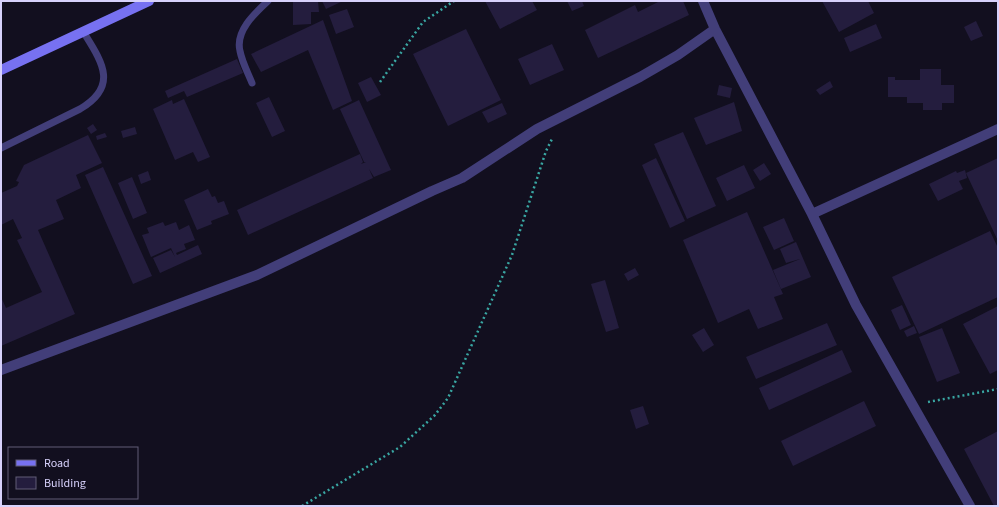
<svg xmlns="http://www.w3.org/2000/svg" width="999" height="507" font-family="'Source Sans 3',sans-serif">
	<rect width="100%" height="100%" fill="#120f1f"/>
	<path fill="#241d3e" d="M293 1H318L319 12H311V24L293 25Z
		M322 1H343L326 9Z
		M485 1H532L537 10 500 29Z
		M567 1H582L584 6 572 11Z
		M660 1H683L689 15 598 58 585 30 635 5 638 12Z
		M822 1H868L874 13 839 32Z
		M347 9 354 27 336 34 329 15Z
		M323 20 352 101 333 110 308 50 261 72 251 54Z
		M976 21 983 36 971 41 964 27Z
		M876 24 882 38 850 52 844 38Z
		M466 29 501 100 448 126 413 54Z
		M552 44 564 70 530 85 518 59Z
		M237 59 243 73 187 97 184 91 168 98 165 91Z
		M920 69H941V85H954V103H942V110H923V103H907V97H888V77H895V80H920Z
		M371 77 381 95 367 102 358 83Z
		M830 81 833 87 820 95 816 90Z
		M719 85 732 88 730 98 717 95Z
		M269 97 285 131 272 137 256 103Z
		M184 99 210 157 198 162 193 152 175 160 153 109 172 100 173 104Z
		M359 100 391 170 374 177 369 169 373 178 248 235 237 210 360 154 363 162 361 164 366 162H364L340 109Z
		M734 102 742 131 706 145 694 118Z
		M502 103 507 114 488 123 482 112Z
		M93 124 97 130 91 134 87 128Z
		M135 127 137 134 123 138 121 131Z
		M683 132 716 206 687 219 654 144Z
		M105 133 107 137 97 140 96 136Z
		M88 135 102 163 76 175 81 188 56 200 64 219 38 230 75 314 1 346V297L6 308 42 292 17 240 22 238 13 219 1 225V193L17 186 19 182 16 181 24 165Z
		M656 158 685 221 670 228 642 165Z
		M998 158V241L966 173Z
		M764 163 771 174 760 181 753 170Z
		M744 165 755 188 727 201 716 178Z
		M103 167 152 276 133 284 85 175Z
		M965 170 967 178 959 181 963 189 938 201 929 184 956 171 957 173Z
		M148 171 151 180 141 184 138 175Z
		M132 177 147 213 133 219 118 183Z
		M208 189 212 197 215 196 218 203 224 201 229 214 211 221 212 224 197 230 184 200Z
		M747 212 783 294 774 297 783 319 758 329 749 309 718 323 683 240Z
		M784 218 794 241 774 250 763 227Z
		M163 222 165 226 176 222 179 230 189 225 195 240 184 244 186 249 176 253 177 255 198 245 202 254 160 273 153 258 171 250 175 257 171 248 151 257 142 235 149 233 147 228Z
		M990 231 998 248V297L919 334 892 277Z
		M796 242 811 277 781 289 773 270 800 259 786 263 780 249Z
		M635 268 639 275 628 281 624 274Z
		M605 280 619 328 606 332 591 284Z
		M902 305 911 325 900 330 891 310Z
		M998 306V370L990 374 963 324Z
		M827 323 837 345 756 379 746 357Z
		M914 326 917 333 907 337 904 331Z
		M704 328 714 345 703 352 692 335Z
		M942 328 960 373 937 382 919 337Z
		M842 350 852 372 769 410 759 388Z
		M864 401 876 426 793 466 781 441Z
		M643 406 649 424 636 429 630 410Z
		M998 431V506H994L964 449Z"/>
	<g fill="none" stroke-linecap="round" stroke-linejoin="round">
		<path stroke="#39a6a2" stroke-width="2.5" stroke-dasharray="2 3" stroke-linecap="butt" d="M380 82 423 22 454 1
			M928 402 998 389
			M302 506 400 447 435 415 448 398 512 255 546 151 553 137"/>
		<path stroke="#423e79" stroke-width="7" d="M252 83C248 73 242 62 240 51 235 31 255 13 268 1
			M1 148 80 109C119 86 102 62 84 33"/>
		<path stroke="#423e79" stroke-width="10" d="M703 1 715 29 812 214 856 305 970 506
			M812 214 998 129
			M1 370 257 275 432 191 462 178 537 129 640 77 678 55 715 29"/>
		<path stroke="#7771f1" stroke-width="10" d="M1 70 149 1"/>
	</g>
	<rect width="999" height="507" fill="none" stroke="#d7d1fb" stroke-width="4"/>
	<rect x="8" y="447" width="130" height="52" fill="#120f1f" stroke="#615d77"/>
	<rect x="16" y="460" width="20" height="6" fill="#7771f1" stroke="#615d77"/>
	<text x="44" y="467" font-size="12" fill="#d7d1fb">Road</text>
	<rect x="16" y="477" width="20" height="12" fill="#241d3e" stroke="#615d77"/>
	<text x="44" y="487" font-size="12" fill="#d7d1fb">Building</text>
</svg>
